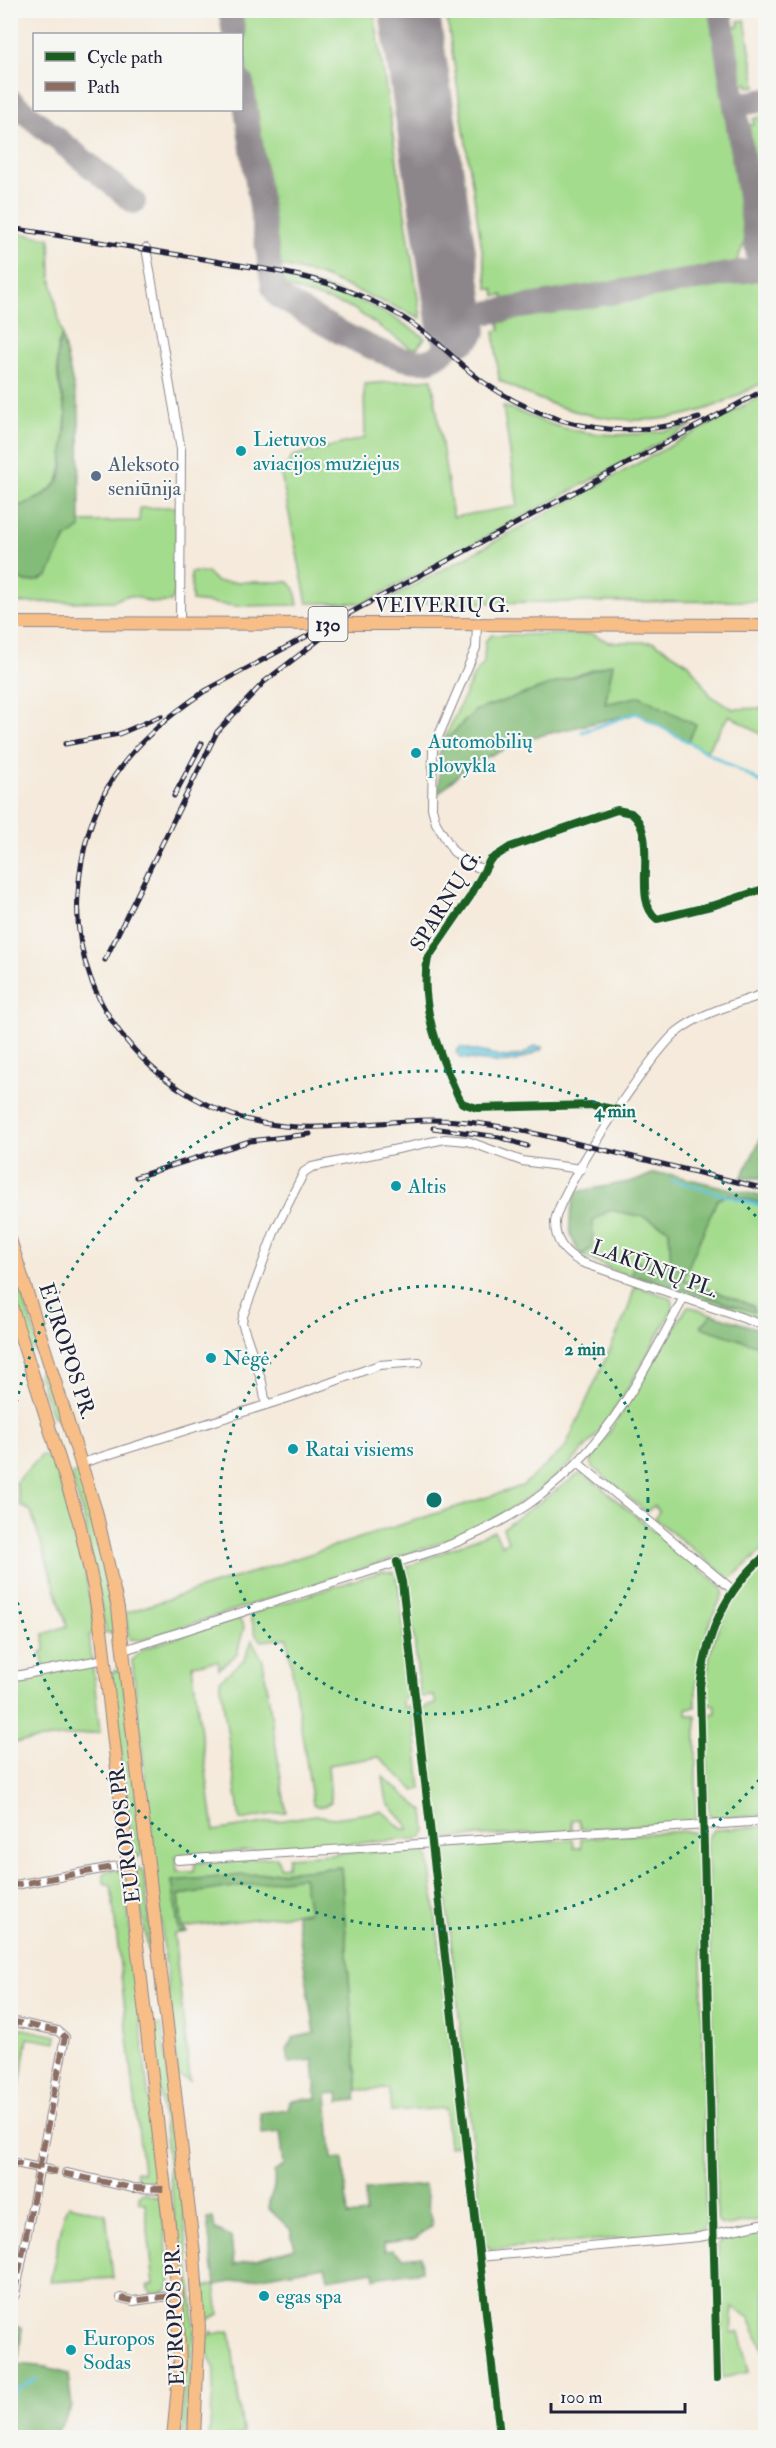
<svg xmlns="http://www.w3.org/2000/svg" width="776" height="2448" font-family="'IM FELL Double Pica',serif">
	<rect width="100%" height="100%" fill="#f6f6f2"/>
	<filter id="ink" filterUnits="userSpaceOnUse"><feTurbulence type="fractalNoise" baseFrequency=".0167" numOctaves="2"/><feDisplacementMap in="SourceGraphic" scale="12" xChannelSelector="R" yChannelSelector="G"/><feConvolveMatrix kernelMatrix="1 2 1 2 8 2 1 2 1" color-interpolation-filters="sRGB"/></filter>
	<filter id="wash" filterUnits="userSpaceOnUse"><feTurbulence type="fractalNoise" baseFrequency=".008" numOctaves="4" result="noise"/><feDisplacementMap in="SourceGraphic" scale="24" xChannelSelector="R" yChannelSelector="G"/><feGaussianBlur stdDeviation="1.35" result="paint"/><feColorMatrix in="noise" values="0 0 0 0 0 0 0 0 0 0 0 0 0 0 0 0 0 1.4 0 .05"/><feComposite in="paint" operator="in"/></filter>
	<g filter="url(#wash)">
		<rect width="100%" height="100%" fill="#f5eadb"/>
		<path fill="#a4dc8d" stroke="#637f64" stroke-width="1.5" d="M238 11H374L421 318 322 276 277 265Z
			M446 11H712L747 237 735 265 504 300 503 295 495 296 494 289H488Z
			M745 20 756 86 748 87V83L740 84 732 27 739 26 738 21Z
			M760 117 765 150V183L762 184 761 177 755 178 747 126 754 124 753 119Z
			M10 232 50 238 51 276 62 336 58 345 57 362 58 381 66 414 62 466 58 482 48 491 28 504 11 508Z
			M280 276C332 286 382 307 425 338L417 348H411L352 308 284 286Z
			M765 277V381C745 392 725 403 703 410 633 433 561 414 499 380L494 331 500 330 499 323 507 321V316Z
			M432 379 453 517 518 506 503 406C523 413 543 423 564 428 605 439 652 435 693 425L364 603H307L281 474 293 456 365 438 364 384Z
			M765 394V601L382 603Z
			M177 507 175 592 171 602C164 602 153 604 147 601 135 596 127 593 115 601L11 603 10 575 13 577 62 546 69 534 80 528V522L139 521 140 508Z
			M191 572 208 573 217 582H289L295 589 298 605 236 606 192 601Z
			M593 634 608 642H654L689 664 711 696 733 709 765 708V737L729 715 706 752 688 742 695 725 605 705 613 663 475 711 442 744 474 675 484 663 485 641 492 635Z
			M729 1194 765 1204 763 1283 765 1321 613 1270 581 1255 592 1248 593 1220 610 1210 644 1217 669 1229 671 1265 637 1261 632 1273 753 1312V1306L682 1280 717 1200Z
			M10 1253 39 1348 35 1351 31 1349 11 1285Z
			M635 1286 672 1298 673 1309C646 1355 622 1407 586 1447 515 1526 429 1547 332 1578 269 1599 206 1619 142 1640L129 1639 125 1613 522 1486 565 1448 627 1312Z
			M688 1306 712 1314 701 1327 765 1348V1548L730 1579 655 1519 659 1511 654 1506 646 1512 593 1467 591 1461Z
			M41 1368H44L61 1416 57 1419 52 1415 38 1374Z
			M42 1455 53 1458 81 1551 96 1633 89 1635 100 1732 11 1743V1677L45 1671 41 1652 45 1651 44 1634 67 1626 31 1511 20 1505 16 1482Z
			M78 1472 93 1517 116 1632 106 1633 86 1527 72 1478V1474Z
			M579 1474 586 1475 723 1588V1594C705 1631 694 1666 696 1707L687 1708V1715H696V1817L691 1822 681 1823 580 1829 579 1819 572 1820V1831L443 1838 436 1831 421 1708 436 1704 434 1696 420 1697 407 1567 494 1531 502 1545 508 1541 503 1528Z
			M765 1561V1815L717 1818 709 1815 708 1808 706 1715 716 1713 715 1705 706 1703C704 1647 723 1599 765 1561Z
			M383 1571 394 1573 398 1582 411 1695 402 1700 403 1707H413L421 1789 415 1791 379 1757 328 1765 331 1802C325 1806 319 1809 313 1804L287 1638 262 1641 256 1635 250 1614Z
			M238 1616 244 1627 237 1654 219 1669 218 1661 192 1665 214 1831 315 1815 334 1818 382 1811 402 1829H408L407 1825 387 1802 383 1777 424 1811 426 1831 421 1838 414 1839 176 1856 177 1872H194L195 1863 277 1857 280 1867 287 1866 288 1857 418 1848 428 1853 464 2143 449 2147 445 2108 391 2112 389 2089 357 2090 341 1867 172 1881 179 1933 174 1934 190 2081 178 2076 132 1660 143 1649Z
			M252 1640 263 1661 286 1812 240 1820 220 1680 245 1659Z
			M116 1670 122 1672 142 1854 137 1858 132 1847 111 1673Z
			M765 1826V2218L728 2226 720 2224 717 2219 707 1838 714 1830Z
			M686 1831 696 1833 699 1840 706 2226 700 2232 490 2249 484 2243 441 1851 450 1848 573 1839 574 1848H581V1838Z
			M139 1868 143 1870 157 1987 155 1990 135 1872Z
			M116 1869 124 1874 158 2182 152 2185 139 2184 136 2171 143 2172 111 1885 104 1883V1874L107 1871Z
			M303 1876 309 1912 182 1928 179 1895Z
			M162 2025 192 2290 194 2332 187 2437H183L182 2278 152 2026Z
			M18 2028 57 2036 56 2043 28 2038 11 2133V2034L16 2035Z
			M143 2193 159 2198 161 2201 171 2284 167 2291 151 2294 148 2286 154 2285 145 2203 139 2202V2196Z
			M69 2205 106 2214 113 2278 50 2282 64 2215Z
			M765 2227V2354L749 2318 733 2307 731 2333 739 2332 749 2372 722 2378 718 2244 727 2235Z
			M215 2285 219 2314 209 2319 205 2315 203 2286Z
			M212 2331 213 2334 230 2331 243 2433 238 2437H209L215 2369 209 2358 206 2338Z"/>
		<path fill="#83bc78" stroke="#526f5a" stroke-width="1.5" d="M62 336 79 411 80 528 65 539 48 576 37 581 25 582 11 575V508C26 504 49 497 58 481 64 472 63 456 64 445 65 435 67 423 66 413 62 387 51 361 62 336Z
			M613 663 605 704 640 696 696 725 688 742 636 713 534 737 470 764 439 793V754L442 744 475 711Z
			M765 1130V1175L764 1178H741Z
			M652 1174H668L765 1197V1204L729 1194 717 1200 683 1279 753 1306 754 1312 631 1273 637 1261 671 1265 669 1229 644 1217 610 1210 593 1220 592 1248 581 1255C565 1233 569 1216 576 1192L638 1180Z
			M712 1314 765 1331V1348L701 1327Z
			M341 1867 357 2090 356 2100 339 2102 338 2093 327 2094 332 2159 343 2158 348 2216 366 2214 365 2190 425 2185 432 2226 414 2239 384 2243 385 2251 392 2250 404 2258 421 2256 422 2271 375 2278 374 2271 328 2279 325 2266 215 2285 207 2219 213 2218 215 2230 231 2237 234 2265 295 2248 290 2229 268 2208C270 2191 276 2194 274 2172L284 2165 280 2132 262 2134 260 2113 288 2109 290 2101 316 2098 313 2060 289 2063 287 2048 293 2038 315 2033 296 1914 309 1912 303 1877 179 1895 182 1927 187 1932 179 1933 172 1881Z
			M11 2324 22 2328 18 2364 46 2367 68 2374 72 2407 56 2434 46 2437H11Z"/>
		<path fill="#5cc3d9" stroke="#3f728a" stroke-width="1.5" d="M535 1046 542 1047V1049C507 1069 499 1062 461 1058L456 1052 460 1047 505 1057 522 1055Z"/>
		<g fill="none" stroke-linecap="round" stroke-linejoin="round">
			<path stroke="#5cc3d9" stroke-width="3" d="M582 732 636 713 766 785
				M672 1180 766 1207
				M10 2398 17 2390 36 2379"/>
			<path stroke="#8c868b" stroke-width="24" d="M230 10 234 34
				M242 83 273 287 278 296C307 314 397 370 430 360 445 355 454 340 457 325
				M10 100 134 202
				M735 105 766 100
				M491 312 760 269 720 10"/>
			<path stroke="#8c868b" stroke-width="60" d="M409 10 457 325"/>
		</g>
	</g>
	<g filter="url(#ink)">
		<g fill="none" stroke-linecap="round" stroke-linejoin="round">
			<path stroke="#cbc2bb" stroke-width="8" stroke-dasharray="8 4" stroke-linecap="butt" d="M50 2170 66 2173"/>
			<g stroke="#8c868b" stroke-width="10">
				<path id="minor" d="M146 248 181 450 180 623
					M477 624 476 648 433 749 432 808 436 823 453 851 471 865 483 869
					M766 993C737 1004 702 1012 678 1031 653 1050 556 1194 555 1223 555 1242 566 1254 581 1262L766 1326
					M618 1110 592 1105 477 1108 462 1103 458 1096C440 1057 418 1002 428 958L470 897 490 860 510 847 617 810 631 813C661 836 630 899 657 919L715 905 766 888
					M266 1405 262 1382 242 1323 243 1316 275 1230 304 1172 312 1167 445 1139 467 1141 522 1161 581 1169
					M82 1463 291 1397 379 1365 419 1362
					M578 1463 733 1590
					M397 1562 402 1582 500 2435 493 2438
					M124 1650 442 1548C577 1497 619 1420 683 1299
					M10 1677 105 1659
					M178 1860 766 1821
					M10 1886 129 1864
					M10 2021 58 2031 65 2037 15 2295
					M10 2162 50 2170
					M66 2173 133 2188 166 2189
					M479 2257 699 2237 766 2223
					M121 2298 133 2301 177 2295
					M717 2378 700 1687C707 1633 724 1591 766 1555"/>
			</g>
			<g stroke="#8c868b" stroke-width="14">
				<path id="primary" d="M10 623 766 625
					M10 1239 96 1511 118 1608 194 2254 199 2327 194 2438
					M10 1302 79 1522 94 1589 102 1637 177 2295 180 2364 173 2438"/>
			</g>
			<use href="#minor" stroke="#fff" stroke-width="8"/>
			<use href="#primary" stroke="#f7be88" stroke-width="12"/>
			<g stroke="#22223b" stroke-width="5">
				<path id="rail" d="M10 228C81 239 151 250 221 262 258 268 296 273 332 285 368 297 406 316 435 341 451 354 466 370 483 382 550 427 621 443 699 418
					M766 389 205 691C127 743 84 798 78 894 70 1012 169 1116 284 1126 345 1132 407 1114 468 1122 512 1127 554 1138 596 1148 653 1162 709 1175 766 1189
					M65 744 119 734 161 716
					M174 796 202 743
					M105 960 217 732 264 682 324 636
					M433 1128 499 1137 527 1146
					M136 1177 250 1141 310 1134"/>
			</g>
			<use href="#rail" stroke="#f6f6f2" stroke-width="3" stroke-dasharray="9" stroke-linecap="butt"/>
			<path stroke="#8d6e63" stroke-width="6" stroke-dasharray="12 6" stroke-linecap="butt" d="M10 1886 129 1864
				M10 2021 58 2031 65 2037 10 2317
				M10 2162 133 2188 166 2189
				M121 2298 133 2301 177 2295"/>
			<g stroke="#f6f6f2" stroke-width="11">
				<path id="cycleway" d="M618 1110 592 1105 477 1108 462 1103 458 1096C440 1057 418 1002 428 958L470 897 490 860 510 847 617 810 631 813C661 836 630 899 657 919L715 905 766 888
					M397 1562 402 1582 500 2435 493 2438
					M717 2378 700 1687C707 1633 724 1591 766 1555"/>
			</g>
			<use href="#cycleway" stroke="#1b5e20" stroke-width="8"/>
		</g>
	</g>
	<g fill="none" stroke="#0f766e" stroke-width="3" stroke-dasharray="3 6">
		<circle cx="434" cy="1500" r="214"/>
		<path d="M765 1773A429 429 0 0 1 11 1571M11 1429A429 429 0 0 1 765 1227"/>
	</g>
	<g fill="#0f9aa8" stroke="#f6f6f2" stroke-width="2">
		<circle cx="241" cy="451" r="6"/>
		<circle cx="416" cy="753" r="6"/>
		<circle cx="396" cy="1186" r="6"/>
		<circle cx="211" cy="1358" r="6"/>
		<circle cx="293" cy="1449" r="6"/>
		<circle cx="264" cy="2296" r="6"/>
		<circle cx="71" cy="2350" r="6"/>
	</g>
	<circle fill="#5c6f8a" stroke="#f6f6f2" stroke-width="2" cx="96" cy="476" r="6"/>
	<g text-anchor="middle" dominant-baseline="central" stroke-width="4.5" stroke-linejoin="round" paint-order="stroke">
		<rect fill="#f6f6f2" stroke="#626272" stroke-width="1.5" x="308.5" y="607" width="39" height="34" rx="4.5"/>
		<g font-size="20" font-weight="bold" fill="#22223b">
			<text x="328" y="624">130</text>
		</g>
		<g font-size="21" fill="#0d838f" stroke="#f6f6f2" text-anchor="start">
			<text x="253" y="439">Lietuvos<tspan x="253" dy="24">aviacijos muziejus</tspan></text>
			<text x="428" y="741">Automobilių<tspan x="428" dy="24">plovykla</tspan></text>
			<text x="408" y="1186">Altis</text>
			<text x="223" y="1358">Nėgė</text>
			<text x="305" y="1449">Ratai visiems</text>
			<text x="276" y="2296">egas spa</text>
			<text x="83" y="2338">Europos<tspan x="83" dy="24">Sodas</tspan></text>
		</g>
		<g font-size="21" fill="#4e5e75" stroke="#f6f6f2" text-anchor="start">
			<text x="108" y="464">Aleksoto<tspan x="108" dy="24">seniūnija</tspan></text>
		</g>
		<g font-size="21" fill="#22223b" stroke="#f6f6f2">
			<text x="442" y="605">VEIVERIŲ G.</text>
			<text transform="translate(446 901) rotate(-58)">SPARNŲ G.</text>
			<text transform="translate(655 1269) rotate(20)">LAKŪNŲ PL.</text>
			<text transform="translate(67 1351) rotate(72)">EUROPOS PR.</text>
			<text transform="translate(125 1833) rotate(-97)">EUROPOS PR.</text>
			<text transform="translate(175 2315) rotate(-92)">EUROPOS PR.</text>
		</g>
	</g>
	<circle cx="434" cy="1500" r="9" fill="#0f766e" stroke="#f6f6f2" stroke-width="3"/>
	<g font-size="18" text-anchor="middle" font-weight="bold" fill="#0f766e" stroke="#f6f6f2" stroke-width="4.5" stroke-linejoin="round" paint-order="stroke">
		<text x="615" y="1117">4 min</text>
		<text x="585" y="1355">2 min</text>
	</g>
	<rect width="776" height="2448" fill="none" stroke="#f6f6f2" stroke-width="36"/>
	<rect x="33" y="33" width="210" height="78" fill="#f6f6f2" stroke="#a1a1a9" stroke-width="1.5"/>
	<rect x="45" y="52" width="30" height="9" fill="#1b5e20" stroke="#a1a1a9" stroke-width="1.5"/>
	<text x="87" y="63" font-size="18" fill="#22223b">Cycle path</text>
	<rect x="45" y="82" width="30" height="9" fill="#8d6e63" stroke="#a1a1a9" stroke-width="1.5"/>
	<text x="87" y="93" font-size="18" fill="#22223b">Path</text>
	<path d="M551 2403v9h134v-9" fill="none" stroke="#22223b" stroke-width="3"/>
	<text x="560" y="2403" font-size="18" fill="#22223b" stroke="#f6f6f2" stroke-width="4.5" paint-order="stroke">100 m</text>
</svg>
